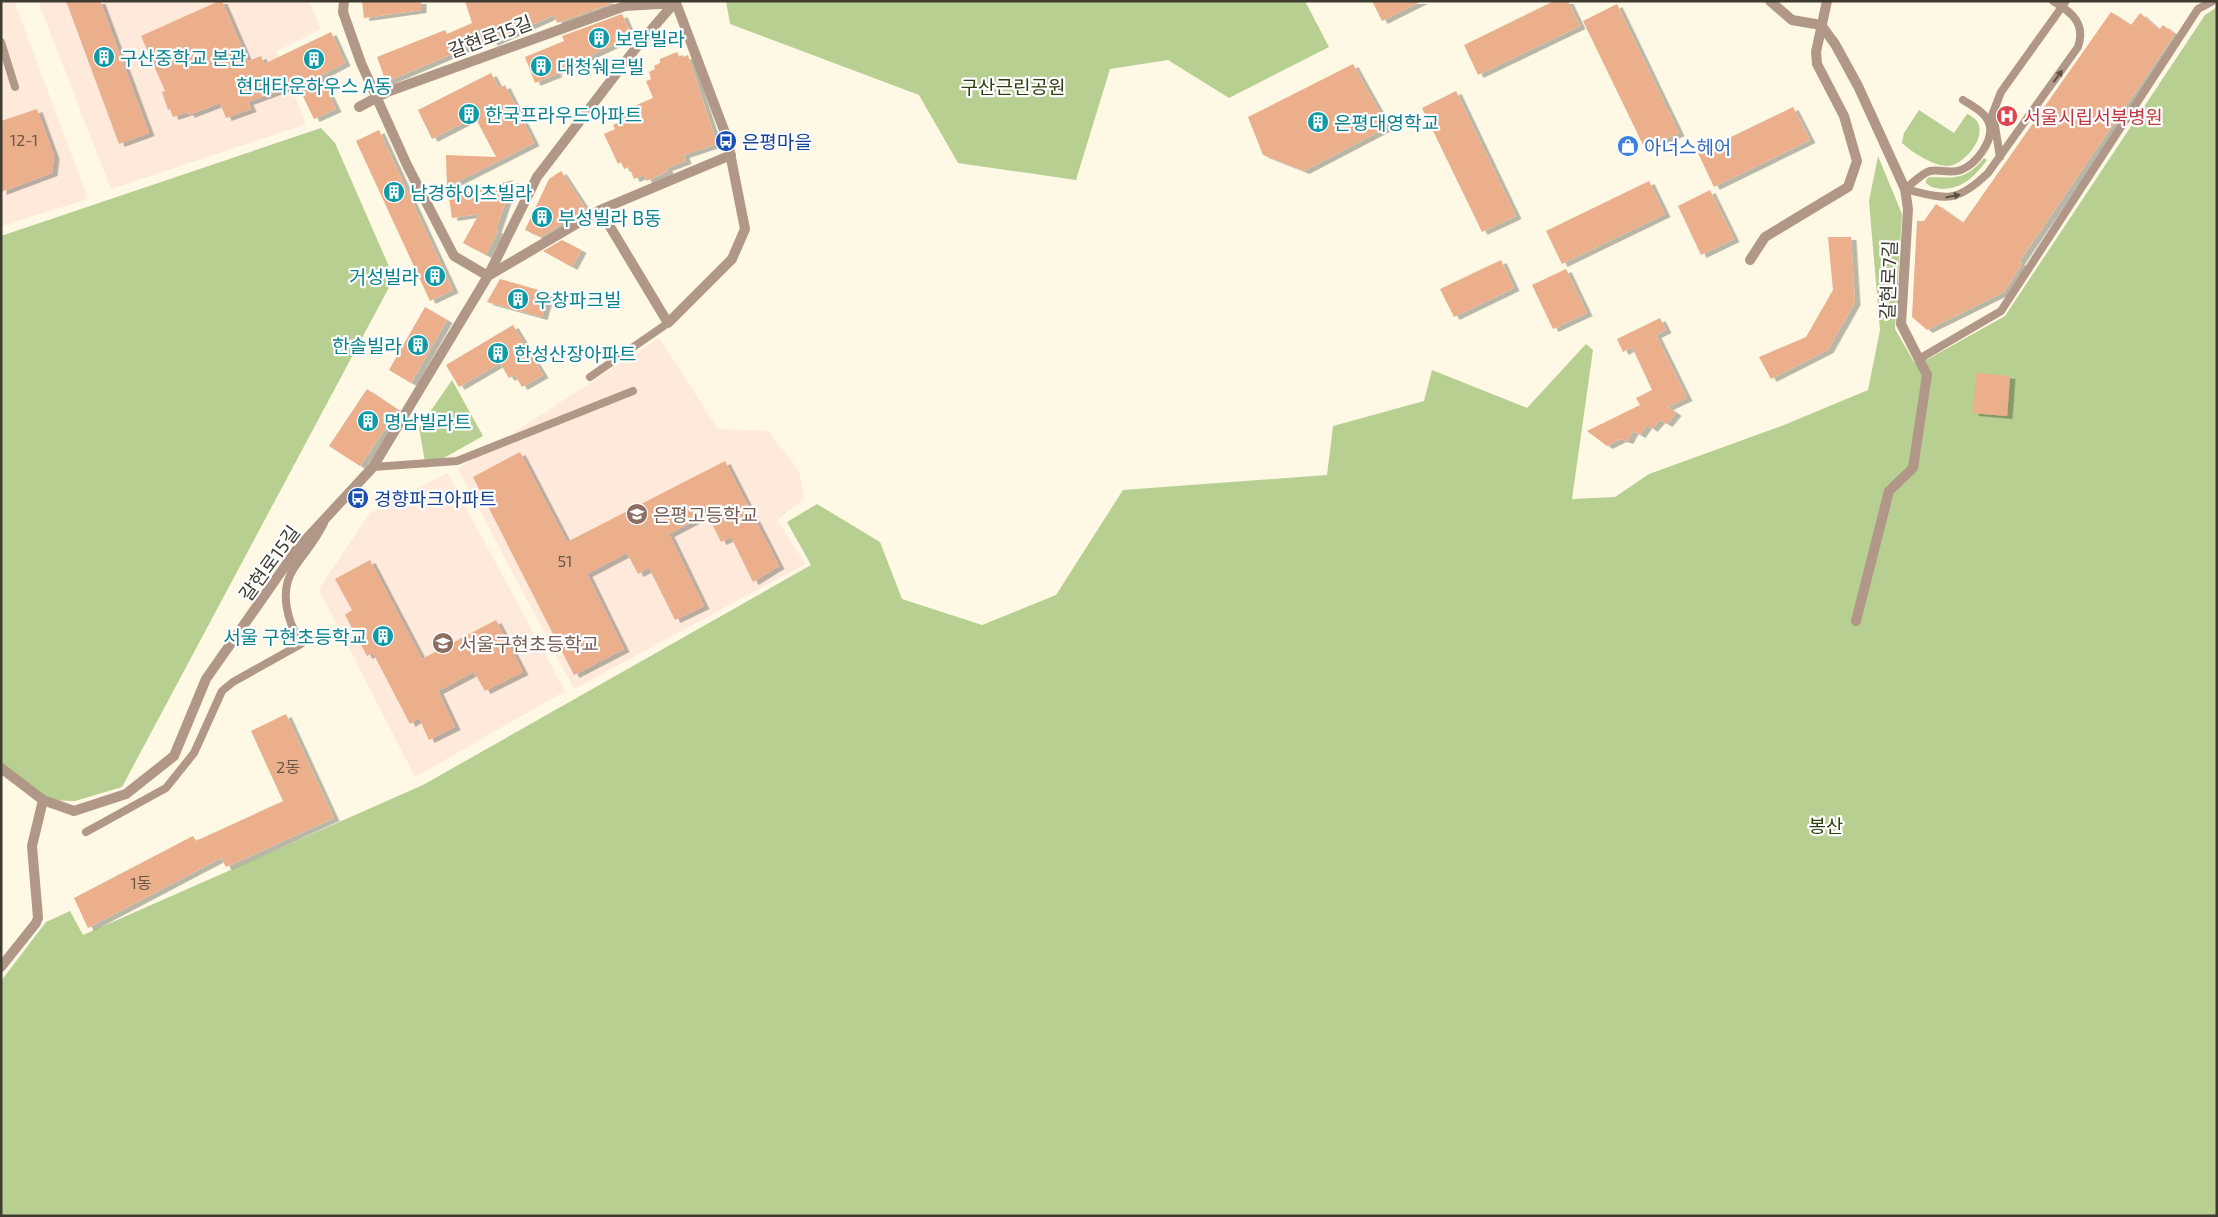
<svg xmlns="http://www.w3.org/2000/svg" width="2218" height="1217" font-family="'Exo 2','Noto Sans KR',sans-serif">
	<defs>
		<filter id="shadow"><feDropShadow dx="5.5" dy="3" stdDeviation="0" flood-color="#0004"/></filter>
	</defs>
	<rect width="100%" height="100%" fill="#fef8e4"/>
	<path fill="#fee9db" d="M1 1H14L88 199 1 226Z
		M38 1H309L320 29 276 51 306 124 111 189Z
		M659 338 718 429 768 431 799 471 804 499 777 520 805 564 574 689 458 469Z
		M447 473 565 691 415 777 319 589 370 513Z"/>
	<path fill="#b8cf92" d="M726 1H1305L1329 47 1229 98 1168 60 1110 69 1076 180 958 163 919 95 730 24Z
		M2217 7V1216H1V981L46 922 70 911 83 935 423 785 811 565 787 522 817 504 880 542 902 599 982 625 1056 595 1123 490 1327 475 1333 426 1424 401 1432 370 1527 408 1586 344 1593 350 1572 499 1615 497 1649 474 1784 425 1868 390 1880 330 1869 201 1878 156 1902 214 1895 329 1914 362 1928 359 2005 316 2205 15Z
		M1919 110 1954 133 1967 114C1970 115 1974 118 1976 120 1989 135 1964 166 1947 166 1934 166 1911 152 1902 143L1904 133Z
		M321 128 335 143 394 278 122 787 75 801 43 800 1 768V236Z
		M1984 158 1987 160C1974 177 1963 189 1941 189 1935 188 1930 187 1926 183V180L1929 177C1957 178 1965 180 1984 158Z
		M452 380 483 436 426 468 419 428Z"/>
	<path fill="#ebaf8c" filter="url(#shadow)" d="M66 1H100L149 133 119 144Z
		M219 1H222L248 61 261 56 264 64 331 32 345 63 320 76 336 109 314 119 297 84 248 102 251 109 226 118 220 103 189 115 188 112 173 117 170 109 168 110 162 92 165 91 141 36Z
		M362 1H421V10L364 18Z
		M465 1H616V2L557 23 554 15 492 43 490 38 386 82 377 57 445 30 447 34 472 23Z
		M1372 1H1422L1382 21Z
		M1554 1H1568L1580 26 1478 75 1464 45Z
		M1617 4 1679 133 1645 149 1583 21Z
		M2111 12 2131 25 2140 13 2159 30 2163 25 2175 34 2019 262 2022 264 2004 292 1927 330 1912 317 1917 221H1924L1936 204 1963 223Z
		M622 14 632 36 555 72 557 74 535 83 525 57 564 41 562 36Z
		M677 52 680 58 688 55 717 144 684 155 686 161 667 168 668 171 647 181 644 175 634 179 629 167 624 169 621 162 618 164 604 134 615 129 613 125 622 121 620 117 629 113 627 109 653 98 646 81 651 79 649 72 655 69 654 66 660 63V59Z
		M1353 64 1388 127 1304 171 1263 155 1248 117Z
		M491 73 499 88 505 85 534 143 447 187 446 155 496 157 475 117 432 139 418 110Z
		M1456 91 1516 216 1482 232 1422 108Z
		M1793 107 1810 140 1714 187 1698 153Z
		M37 109 54 156 52 173 1 192V121Z
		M379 130 453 290 430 301 356 141Z
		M561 171 586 209 541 237 525 230 549 179Z
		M513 180 496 230 498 231 486 255 463 243 479 214 452 218 449 198Z
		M1649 181 1665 214 1562 264 1546 231Z
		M1710 190 1734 239 1701 255 1678 206Z
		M1828 237H1851L1855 302 1828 350 1771 379 1759 357 1806 337 1833 290Z
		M562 240 581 250 572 267 543 251Z
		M1501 260 1514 288 1454 317 1440 289Z
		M1566 269 1587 313 1553 329 1532 285Z
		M500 279 549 293 542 317 487 302Z
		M425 307 447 320 411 383 389 370Z
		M1660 318 1666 330 1656 335 1687 398 1668 407 1676 413 1667 424 1660 420 1652 429 1647 425 1640 435 1633 431 1628 441 1621 439 1607 446 1587 431 1640 405 1636 398 1652 390 1632 347 1623 352 1617 339Z
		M513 325 543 375 522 387 515 375 509 378 500 363 459 387 446 365Z
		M1976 373 2010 376 2007 416 1973 413Z
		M367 389 398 410 360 466 329 446Z
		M520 452 567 542 725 461 779 566 753 582 731 537 721 542 707 514 669 534 704 606 675 620 649 568 638 574 627 553 587 574 624 649 574 675 473 477Z
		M370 560 422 659 496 620 523 672 485 691 474 672 438 691 455 727 429 740 419 718 410 724 373 653 367 656 345 615 352 610 335 579Z
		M286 714 334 818 226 867 221 858 88 928 74 898 193 836 196 841 283 801 251 731Z"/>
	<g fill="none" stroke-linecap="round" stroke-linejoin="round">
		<path stroke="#b19787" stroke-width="8" d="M1 42 15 87
			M1993 114 2000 157
			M1989 123 2001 92 2054 18
			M1905 189C1946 199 1956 204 1988 173L2078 47C2086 24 2072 12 2053 1
			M1905 189C1912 184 1922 173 1930 171 1940 169 1951 174 1961 170 1976 164 1995 140 1989 123 1985 112 1972 106 1963 100
			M1919 359 2001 311 2198 9 2213 1
			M590 377 668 323
			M373 467 457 461 633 391
			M86 832 166 788 194 753 222 691 233 682 301 644C288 622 278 592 294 568 305 552 316 540 324 523"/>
		<path stroke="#b19787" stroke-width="10" d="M344 1 343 12 361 63 407 165 454 256 488 276 600 210 731 155
			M1770 1 1792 20 1821 25
			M1821 25 1835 44 1858 86 1905 189 1908 209 1901 324 1927 375 1913 468 1889 491 1856 621
			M359 107 387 92 625 6 676 3 727 138 745 229 732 259 668 323 600 210
			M1750 260 1765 237 1848 187 1857 161 1844 116 1817 64 1816 52 1827 1
			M1 768 43 800 74 811 126 794 174 756 206 679 297 549 373 467 488 276 537 177 639 44 676 1
			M1 967 36 923 38 918 32 846 43 800"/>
		<path stroke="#b19787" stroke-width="8" d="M2054 18 2066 1"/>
	</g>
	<defs><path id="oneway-solid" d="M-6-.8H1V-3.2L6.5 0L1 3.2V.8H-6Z" transform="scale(1.25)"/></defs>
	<g fill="#5b5246">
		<use href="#oneway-solid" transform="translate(2058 76) rotate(-54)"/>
		<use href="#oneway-solid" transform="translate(1953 196) rotate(-11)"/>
	</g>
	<defs>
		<g id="building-disc" transform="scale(1.125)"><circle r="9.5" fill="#0f9aa8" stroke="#fff"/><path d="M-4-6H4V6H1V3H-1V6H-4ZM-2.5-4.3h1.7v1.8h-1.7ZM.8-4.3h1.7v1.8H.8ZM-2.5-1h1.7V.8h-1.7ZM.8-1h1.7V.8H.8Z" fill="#fff"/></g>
		<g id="hospital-disc" transform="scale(1.125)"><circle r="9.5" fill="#e0444e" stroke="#fff"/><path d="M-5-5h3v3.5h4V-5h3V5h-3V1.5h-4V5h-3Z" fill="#fff"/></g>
		<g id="bus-disc" transform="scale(1.125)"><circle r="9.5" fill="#1a4fb4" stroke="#fff"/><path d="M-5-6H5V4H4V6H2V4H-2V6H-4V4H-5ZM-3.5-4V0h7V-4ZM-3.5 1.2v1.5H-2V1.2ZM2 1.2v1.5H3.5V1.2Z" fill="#fff"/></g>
		<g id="shop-disc" transform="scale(1.125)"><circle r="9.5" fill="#3f7fe0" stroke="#fff"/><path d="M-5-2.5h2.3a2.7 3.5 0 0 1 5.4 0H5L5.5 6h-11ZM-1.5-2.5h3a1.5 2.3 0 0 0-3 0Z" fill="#fff"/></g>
		<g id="school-disc" transform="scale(1.125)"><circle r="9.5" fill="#8d6e63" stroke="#fff"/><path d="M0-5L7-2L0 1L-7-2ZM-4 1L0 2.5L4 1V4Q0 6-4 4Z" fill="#fff"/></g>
	</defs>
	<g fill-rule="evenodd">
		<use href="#building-disc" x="599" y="38"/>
		<use href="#building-disc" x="104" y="57"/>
		<use href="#building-disc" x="314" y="59"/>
		<use href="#building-disc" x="541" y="66"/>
		<use href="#building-disc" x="469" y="114"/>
		<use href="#hospital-disc" x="2007" y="116"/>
		<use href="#building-disc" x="1318" y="122"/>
		<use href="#bus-disc" x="726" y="141"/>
		<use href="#shop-disc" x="1628" y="146"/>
		<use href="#building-disc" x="394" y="192"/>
		<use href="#building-disc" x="542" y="217"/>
		<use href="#building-disc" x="435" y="276"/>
		<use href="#building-disc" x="518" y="299"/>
		<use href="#building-disc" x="418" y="345"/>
		<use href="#building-disc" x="498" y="353"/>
		<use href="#building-disc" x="368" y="421"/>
		<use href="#bus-disc" x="358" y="498"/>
		<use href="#school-disc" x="637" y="514"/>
		<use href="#building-disc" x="383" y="636"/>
		<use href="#school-disc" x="443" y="643"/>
	</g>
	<g text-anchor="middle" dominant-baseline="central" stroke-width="4.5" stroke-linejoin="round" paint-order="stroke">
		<g font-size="16" fill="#695848">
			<text x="24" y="139">12-1</text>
			<text x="565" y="560">51</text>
			<text x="288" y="766">2동</text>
			<text x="141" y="882">1동</text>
		</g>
		<g font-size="19" fill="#3e3b31" stroke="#fff">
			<text transform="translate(490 36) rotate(-20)">갈현로15길</text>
			<text transform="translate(1888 280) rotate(-88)">갈현로7길</text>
			<text transform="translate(269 563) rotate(-54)">갈현로15길</text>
		</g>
		<g font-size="19" fill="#0d838f" stroke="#fff" text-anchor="start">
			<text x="615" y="38">보람빌라</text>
			<text x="120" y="57">구산중학교 본관</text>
			<text x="557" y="66">대청쉐르빌</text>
			<text x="314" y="85" text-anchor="middle">현대타운하우스 A동</text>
			<text x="485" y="114">한국프라우드아파트</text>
			<text x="1334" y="122">은평대영학교</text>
			<text x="410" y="192">남경하이츠빌라</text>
			<text x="558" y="217">부성빌라 B동</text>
			<text x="419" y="276" text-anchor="end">거성빌라</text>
			<text x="534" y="299">우창파크빌</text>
			<text x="402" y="345" text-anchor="end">한솔빌라</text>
			<text x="514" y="353">한성산장아파트</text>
			<text x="384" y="421">명남빌라트</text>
			<text x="367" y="636" text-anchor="end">서울 구현초등학교</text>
		</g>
		<g font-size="19" fill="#303e12" stroke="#fff">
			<text x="1013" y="86">구산근린공원</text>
			<text x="1826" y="825">봉산</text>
		</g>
		<g font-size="19" fill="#be3a42" stroke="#fff" text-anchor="start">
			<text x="2023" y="116">서울시립서북병원</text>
		</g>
		<g font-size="19" fill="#164399" stroke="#fff" text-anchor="start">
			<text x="742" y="141">은평마을</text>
			<text x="374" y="498">경향파크아파트</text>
		</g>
		<g font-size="19" fill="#366cbe" stroke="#fff" text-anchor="start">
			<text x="1644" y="146">아너스헤어</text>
		</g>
		<g font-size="19" fill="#785e54" stroke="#fff" text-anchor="start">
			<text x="653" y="514">은평고등학교</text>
			<text x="459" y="643">서울구현초등학교</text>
		</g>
	</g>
	<rect width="2218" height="1217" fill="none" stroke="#3e3b31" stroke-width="5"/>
</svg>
